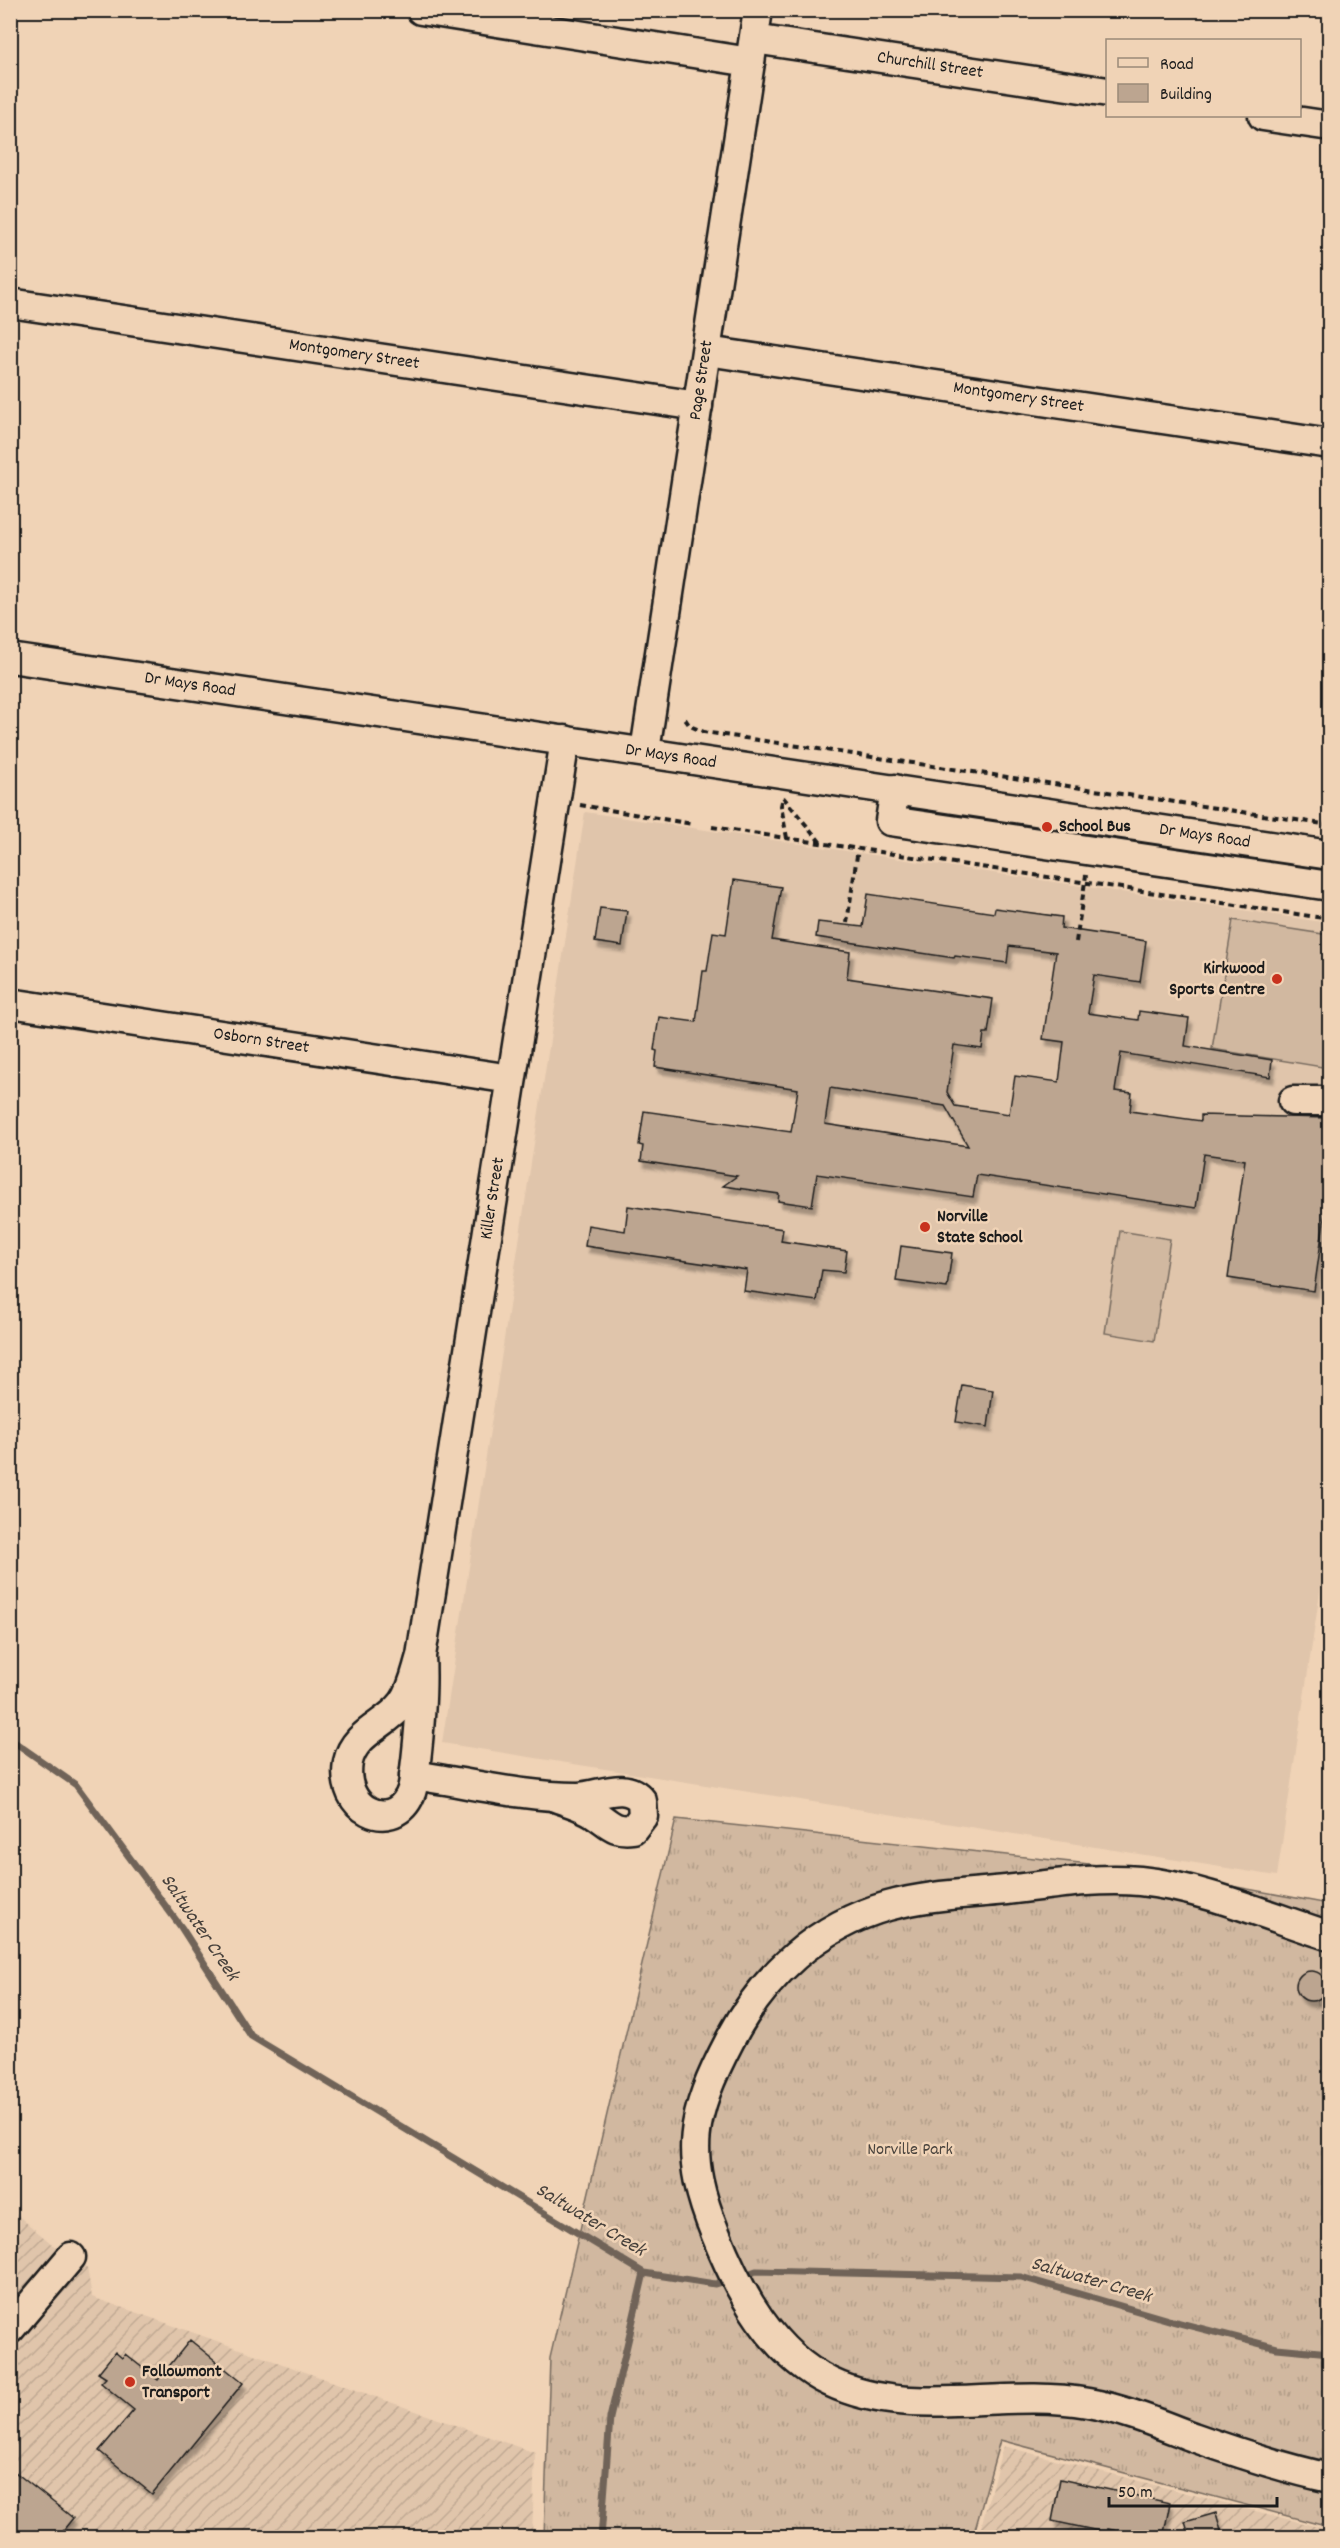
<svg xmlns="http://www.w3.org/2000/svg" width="1340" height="2548" font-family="Dekko,sans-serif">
	<defs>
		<pattern id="industrial-furrows" width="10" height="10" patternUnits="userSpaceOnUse" patternTransform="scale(1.5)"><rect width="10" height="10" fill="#e0c5ab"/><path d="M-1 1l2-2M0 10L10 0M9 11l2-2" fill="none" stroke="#c0a993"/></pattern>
		<pattern id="grass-tufts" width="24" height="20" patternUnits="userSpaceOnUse" patternTransform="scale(1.5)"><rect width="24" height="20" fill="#d1b8a0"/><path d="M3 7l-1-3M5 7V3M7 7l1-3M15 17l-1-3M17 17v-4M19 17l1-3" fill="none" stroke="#b39e89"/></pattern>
		<filter id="shadow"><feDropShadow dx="3.5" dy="6" stdDeviation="1.5" flood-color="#0004"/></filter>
	</defs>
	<rect width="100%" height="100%" fill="#f0d3b6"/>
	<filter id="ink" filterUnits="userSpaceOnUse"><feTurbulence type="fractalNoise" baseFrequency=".0167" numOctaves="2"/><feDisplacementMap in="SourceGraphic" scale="12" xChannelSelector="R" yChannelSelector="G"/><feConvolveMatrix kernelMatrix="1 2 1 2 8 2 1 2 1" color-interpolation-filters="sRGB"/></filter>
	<g filter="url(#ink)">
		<path fill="#e0c5ab" d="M585 812 1329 923V1532L1277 1876 442 1743Z"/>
		<path fill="url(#industrial-furrows)" d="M10 2209 52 2244 87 2267 92 2297 535 2453 532 2537H11Z
			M1003 2446 1330 2530 1329 2538H978Z"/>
		<path fill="url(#grass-tufts)" stroke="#766a5e" stroke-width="1.5" d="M676 1819 1144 1870 1329 1904V2527L1000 2440 973 2537 544 2538 550 2358Z"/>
		<path fill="#d1b8a0" stroke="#766a5e" stroke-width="1.5" d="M1233 920 1329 935V1022L1322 1067 1212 1049Z
			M1120 1231 1170 1239 1154 1341 1105 1333Z"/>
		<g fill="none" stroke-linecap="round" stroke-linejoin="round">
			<path stroke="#6f6459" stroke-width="7" d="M10 1739 76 1785 181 1927 251 2036 644 2273 715 2284 728 2280
				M741 2276 756 2271 1021 2277 1172 2321 1277 2348 1330 2353
				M601 2538 610 2418 644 2273"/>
		</g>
		<path fill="#bca590" stroke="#1c1c1c" stroke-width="1.5" fill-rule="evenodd" filter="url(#shadow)" d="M734 880 781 887 772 940 850 952 847 978 993 999 988 1033H984L982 1049 954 1045 947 1092 955 1106 1009 1114 1015 1076 1059 1082 1064 1042 1043 1039 1056 952 1009 946 1007 963 955 956 954 958 816 937 818 922 863 927 868 894 994 913 995 908 1062 917 1061 928 1146 941 1140 982 1094 975 1088 1013 1138 1020 1139 1011 1189 1018 1185 1046 1272 1060 1270 1077 1121 1053 1115 1091 1132 1093 1130 1111 1201 1121V1115L1329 1118V1185L1314 1291 1228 1278 1245 1160 1204 1154 1196 1208 977 1175 973 1197 817 1174 812 1206 778 1201 779 1194 723 1186 737 1176 641 1161 643 1146 639 1145 644 1111 791 1132 798 1089 655 1067 657 1051 654 1050 659 1017 696 1022 703 971H707L713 932 726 934ZM830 1088 945 1106 968 1146 825 1124Z
			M600 908 627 911 622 946 595 942Z
			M628 1206 783 1229 781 1241 847 1251 844 1272 822 1270 817 1301 744 1291 747 1270 585 1246 588 1225 625 1231Z
			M901 1246 952 1253 947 1288 896 1281Z
			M962 1385 993 1390 988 1427 956 1422Z
			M1296 1986a15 15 0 1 1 30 0a15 15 0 1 1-30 0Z
			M190 2340 243 2383 152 2494 99 2451 134 2410 101 2383 106 2378 98 2373 115 2352 122 2358 125 2354 158 2380Z
			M10 2468 73 2518 57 2538H10Z
			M1060 2479 1170 2503 1163 2538H1149L1108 2529V2533L1052 2521Z
			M1216 2513 1223 2538H1190L1185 2522Z"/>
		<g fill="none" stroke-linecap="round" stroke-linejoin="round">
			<g stroke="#1c1c1c" stroke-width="33">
				<g id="minor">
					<path d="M421 10 750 62"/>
					<path id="s1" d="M754 39 1108 92"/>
					<path d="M1263 116 1330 126"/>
					<path id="s2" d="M10 303 698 406"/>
					<path id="s3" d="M707 351 1330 444"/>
					<path id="s4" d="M10 658 1330 855"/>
					<path id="s5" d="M645 751 758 10"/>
					<path d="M895 789 890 821 1330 886"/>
					<path id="s6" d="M10 1003 511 1079"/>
					<path d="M1293 1101H1330"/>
					<path id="s7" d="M421 1656C423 1692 420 1725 416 1761 414 1773 415 1786 409 1797 390 1833 340 1810 348 1762 354 1732 387 1725 403 1703 413 1690 416 1672 421 1656L565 740"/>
					<path d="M414 1775C468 1783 524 1797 578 1797 600 1796 626 1780 642 1801L643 1816 633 1829C614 1832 609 1823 595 1814 584 1806 568 1802 555 1797"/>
					<path d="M1330 1936C1270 1917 1202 1887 1140 1881 1096 1877 1050 1885 1006 1890 967 1894 926 1895 888 1906 817 1926 764 1975 730 2040 690 2116 683 2154 716 2235 739 2292 772 2354 830 2382 912 2421 1002 2387 1088 2403 1124 2409 1159 2424 1193 2437 1238 2453 1283 2468 1330 2478"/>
					<path d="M10 2329 71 2257"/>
				</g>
			</g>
			<path stroke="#1c1c1c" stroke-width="4" stroke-dasharray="6 4.5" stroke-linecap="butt" d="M685 719 690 726 704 732 1330 825
				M580 805 693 824
				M712 827 1330 919
				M787 838 781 806 783 797 821 843
				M847 923 858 849
				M1076 942 1086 875"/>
			<use href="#minor" stroke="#f0d3b6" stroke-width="28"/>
		</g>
	</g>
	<g fill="#c8321e" stroke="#f0d3b6" stroke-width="2">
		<circle cx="1047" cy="827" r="6"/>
		<circle cx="1277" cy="979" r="6"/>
		<circle cx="925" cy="1227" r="6"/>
		<circle cx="130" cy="2382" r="6"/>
	</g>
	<g text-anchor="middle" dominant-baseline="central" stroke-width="5" stroke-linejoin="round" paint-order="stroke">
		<g font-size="18" fill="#1c1c1c" stroke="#f0d3b6">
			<text stroke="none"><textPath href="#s1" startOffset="178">Churchill Street</textPath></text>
			<text stroke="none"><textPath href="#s2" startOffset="348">Montgomery Street</textPath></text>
			<text stroke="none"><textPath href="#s5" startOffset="375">Page Street</textPath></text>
			<text stroke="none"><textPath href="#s3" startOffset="315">Montgomery Street</textPath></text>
			<text stroke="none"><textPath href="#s4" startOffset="182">Dr Mays Road</textPath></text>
			<text stroke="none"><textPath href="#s4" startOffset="668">Dr Mays Road</textPath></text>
			<text stroke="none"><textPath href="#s4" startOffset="1208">Dr Mays Road</textPath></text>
			<text stroke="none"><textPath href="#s6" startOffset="254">Osborn Street</textPath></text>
			<text stroke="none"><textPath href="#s7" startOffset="843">Killer Street</textPath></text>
		</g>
		<g font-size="18" font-weight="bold" fill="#1c1c1c" stroke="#f0d3b6" text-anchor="start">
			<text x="1059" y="827">School Bus</text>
			<text x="1265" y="969" text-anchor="end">Kirkwood<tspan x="1265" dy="21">Sports Centre</tspan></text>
			<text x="937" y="1217">Norville<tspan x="937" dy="21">State School</tspan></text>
			<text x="142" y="2372">Followmont<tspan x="142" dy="21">Transport</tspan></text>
		</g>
		<g font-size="18" fill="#49433d" stroke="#f0d3b6">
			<text x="910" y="2150">Norville Park</text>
		</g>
		<g font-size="20" font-style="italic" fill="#46403b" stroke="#f0d3b6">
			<text transform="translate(199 1928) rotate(56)">Saltwater Creek</text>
			<text transform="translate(590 2221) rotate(31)">Saltwater Creek</text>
			<text transform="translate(1091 2281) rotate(16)">Saltwater Creek</text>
		</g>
	</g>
	<rect width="1340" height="2548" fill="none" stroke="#f0d3b6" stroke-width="36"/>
	<rect x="18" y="18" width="1304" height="2512" fill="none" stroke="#1c1c1c" stroke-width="2" filter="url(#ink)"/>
	<rect x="1106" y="39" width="195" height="78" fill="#f0d3b6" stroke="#9b8a78" stroke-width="1.5"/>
	<rect x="1118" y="58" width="30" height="9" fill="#f0d3b6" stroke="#9b8a78" stroke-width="1.5"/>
	<text x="1160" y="69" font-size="18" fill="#1c1c1c">Road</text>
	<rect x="1118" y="84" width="30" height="18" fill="#bca590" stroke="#9b8a78" stroke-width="1.5"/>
	<text x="1160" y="99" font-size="18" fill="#1c1c1c">Building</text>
	<path d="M1109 2497v9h168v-9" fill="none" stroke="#1c1c1c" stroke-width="3"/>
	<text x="1118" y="2497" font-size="18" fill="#1c1c1c" stroke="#f0d3b6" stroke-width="4.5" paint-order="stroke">50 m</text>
</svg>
